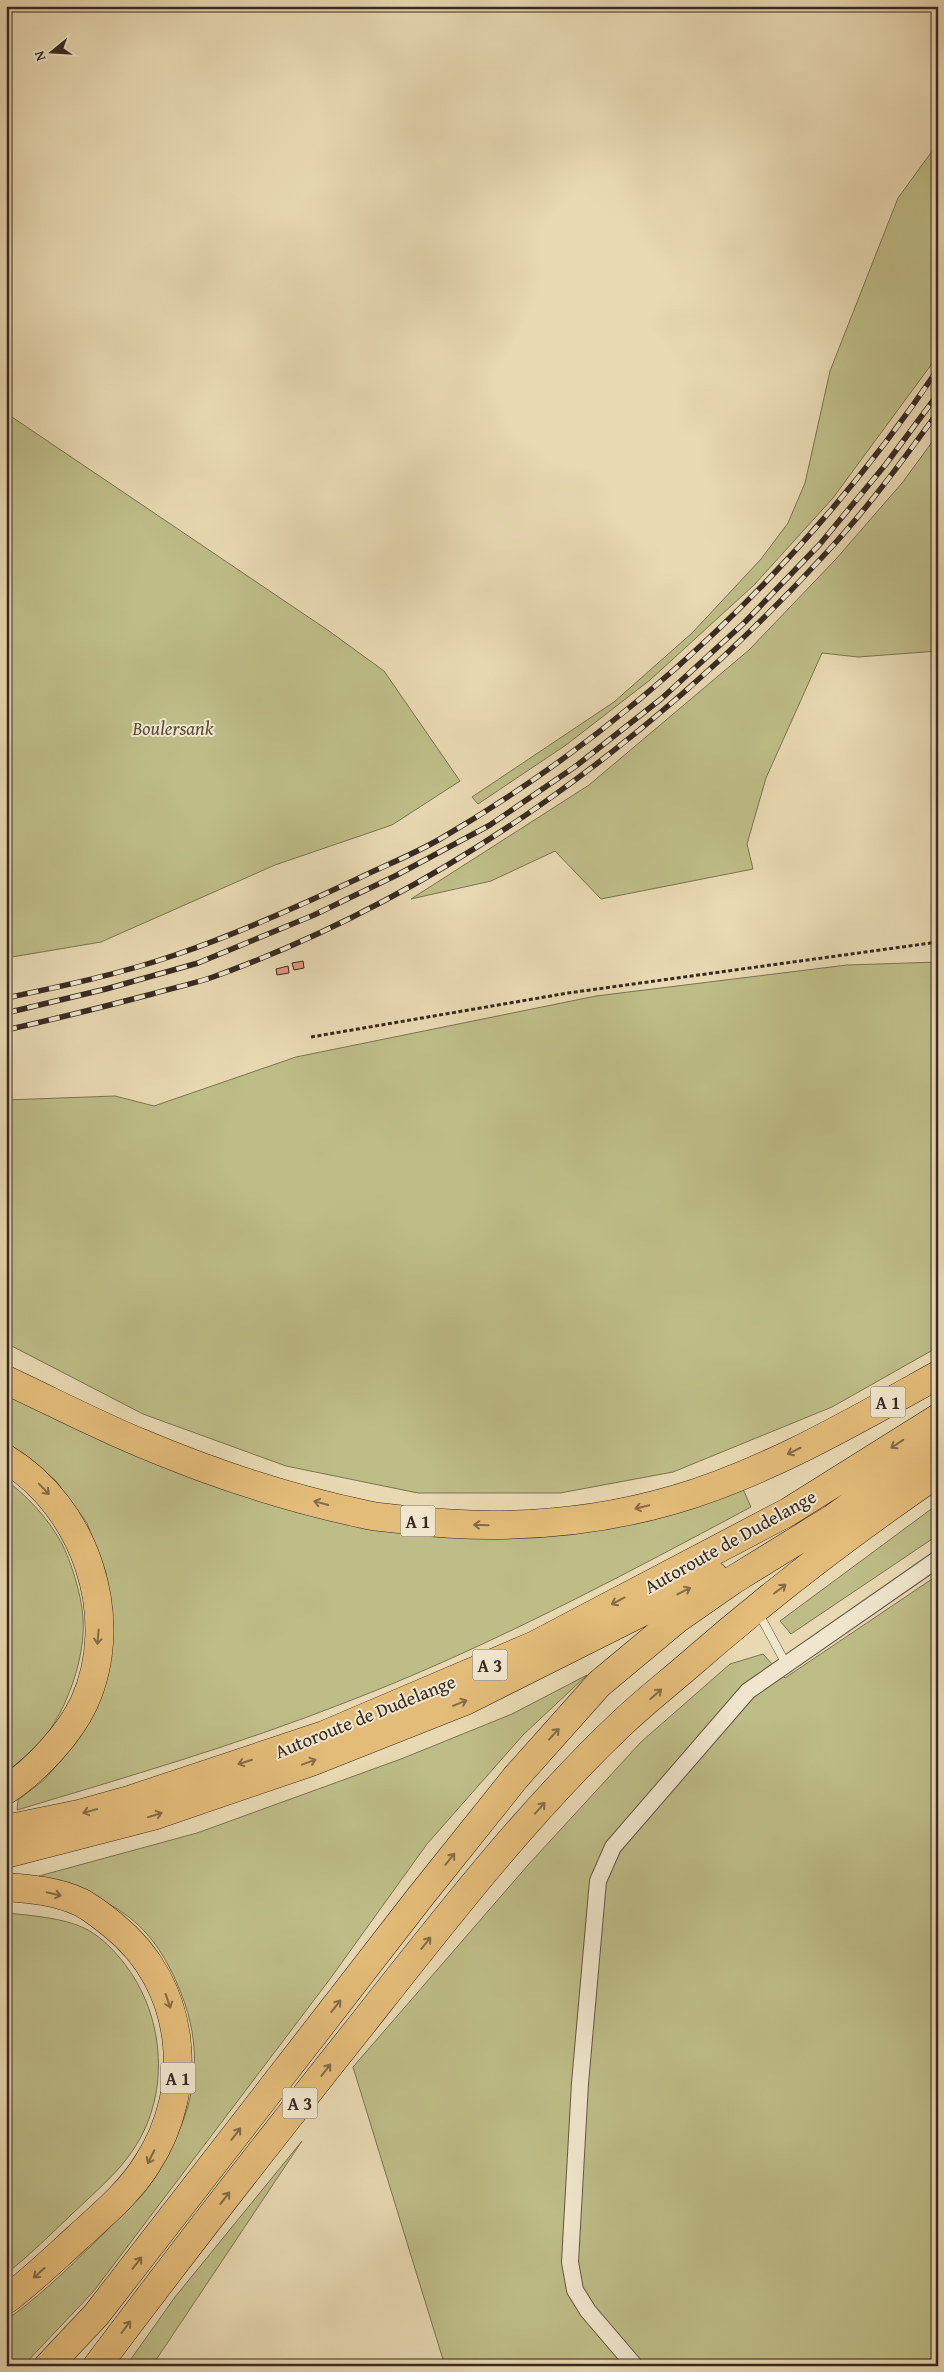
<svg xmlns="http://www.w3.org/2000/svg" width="944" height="2372" font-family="'Gentium Book Plus',serif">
	<rect width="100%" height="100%" fill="#e8d9b2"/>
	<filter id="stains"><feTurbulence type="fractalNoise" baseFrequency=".004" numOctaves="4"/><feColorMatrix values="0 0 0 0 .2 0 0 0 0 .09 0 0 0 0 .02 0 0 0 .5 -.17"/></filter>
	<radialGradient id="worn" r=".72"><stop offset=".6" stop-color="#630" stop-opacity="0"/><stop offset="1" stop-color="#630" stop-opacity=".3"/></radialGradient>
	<path fill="#bebd87" stroke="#7c7354" d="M938 143V355L931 365 833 498 754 585 650 680 566 745 478 804 472 797 614 702 692 633 761 559 788 523 805 483 830 371 898 198Z
		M6 413 329 631 384 671 460 781 392 825 275 865 101 942 6 958Z
		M938 434V651L858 657 822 653 766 778 747 844 753 869 601 899 555 851 491 881 411 899 589 785 749 650 836 559 902 483Z
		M938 962V1347L832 1407 673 1472 560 1493H418L286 1466 143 1414 6 1343V1100L115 1096 154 1106 296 1057 596 996 847 965Z
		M6 1394 424 1534 743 1489 751 1507C618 1578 485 1649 344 1703 237 1745 127 1777 17 1810L18 1800 44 1780 76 1743 98 1704 111 1621 106 1573 87 1523 56 1481 23 1453 6 1443Z
		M6 1480C28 1497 47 1517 61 1542 71 1560 82 1597 83 1618 86 1656 67 1710 43 1739 32 1751 19 1762 6 1772Z
		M938 1504V1535L791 1634 780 1621Z
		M938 1575V2366H445L353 2067 528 1865 641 1742 730 1664 763 1654 785 1678Z
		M587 1675 523 1735 427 1844 330 1979 93 2292 23 2366H6V2320C35 2300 61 2275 86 2251 160 2180 223 2099 181 1993 151 1917 112 1900 39 1876L197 1833 401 1759 512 1714Z
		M6 1913C28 1915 64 1918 84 1928 97 1934 110 1946 119 1957 164 2009 173 2091 133 2150 117 2174 94 2193 73 2213 51 2234 30 2255 6 2274Z
		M302 2141 152 2366H126L175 2297Z"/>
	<path fill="#e49782" stroke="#392922" d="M303 961 304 968 294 970 292 963Z
		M288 966 289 973 277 975 276 969Z"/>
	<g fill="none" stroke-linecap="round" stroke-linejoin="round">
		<g stroke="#655546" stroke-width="9">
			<path id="lane" d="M759 1614 785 1662"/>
		</g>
		<g stroke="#655546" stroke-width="18">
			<path id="street" d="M635 2366 588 2311 575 2290 570 2262 580 2083 598 1881 613 1847 748 1691 938 1559"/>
		</g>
		<g stroke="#392922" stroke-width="29">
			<path id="highway" d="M6 1380C51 1401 95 1424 141 1443 212 1473 287 1498 363 1514 378 1518 393 1518 407 1520 496 1530 587 1525 673 1500 766 1473 853 1422 938 1375
				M6 1459C85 1507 123 1617 84 1703 69 1735 35 1771 6 1790
				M888 1477 938 1446
				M6 1829 79 1814 129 1800 324 1735 535 1645 788 1512 938 1418
				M6 1854 153 1816 311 1762 465 1701 714 1576
				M6 1887C32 1889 56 1891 80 1902 92 1908 103 1917 114 1926 186 1984 197 2087 147 2164 129 2193 102 2215 77 2238 54 2259 31 2281 6 2300
				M48 2366 96 2315 420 1897 516 1777 599 1684 677 1619 733 1580 832 1519 903 1468
				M97 2366C184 2250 273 2136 363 2023 445 1919 526 1814 622 1723 643 1703 666 1685 688 1666 767 1597 850 1533 938 1473"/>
		</g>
		<path stroke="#392922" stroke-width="3" stroke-dasharray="4 2.5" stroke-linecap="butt" d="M311 1037 568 993 938 942"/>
		<use href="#lane" stroke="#f0e6cd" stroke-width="8"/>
		<use href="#street" stroke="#f0e6cd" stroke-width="16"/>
		<use href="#highway" stroke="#e4bc79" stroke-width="28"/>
		<g stroke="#392922" stroke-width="5.5">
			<path id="rail" d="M6 998C63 986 120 974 175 955 237 934 297 907 357 879 384 866 414 854 440 839 639 723 810 559 938 369
				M6 1013 106 989 198 963 314 915 397 875 490 825 576 766 661 699 744 623 820 544 886 464 938 394
				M6 1030C55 1019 103 1007 152 994 172 988 193 984 213 977 448 892 659 736 827 552 867 509 903 460 938 412"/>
		</g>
		<use href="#rail" stroke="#f0e6cd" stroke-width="4" stroke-dasharray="11" stroke-linecap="butt"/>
	</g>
	<defs><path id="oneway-shaft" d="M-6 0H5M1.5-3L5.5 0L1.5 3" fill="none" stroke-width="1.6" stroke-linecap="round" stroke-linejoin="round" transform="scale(1.25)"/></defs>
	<g stroke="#866b49">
		<use href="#oneway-shaft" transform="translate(897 1444) rotate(147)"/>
		<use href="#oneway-shaft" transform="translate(794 1451) rotate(154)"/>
		<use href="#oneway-shaft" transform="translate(44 1489) rotate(46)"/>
		<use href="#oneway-shaft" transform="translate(321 1503) rotate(-165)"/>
		<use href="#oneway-shaft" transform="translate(642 1507) rotate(167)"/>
		<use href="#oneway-shaft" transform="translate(481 1525) rotate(-178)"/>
		<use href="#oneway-shaft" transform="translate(780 1589) rotate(-37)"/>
		<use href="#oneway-shaft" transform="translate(684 1591) rotate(-27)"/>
		<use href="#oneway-shaft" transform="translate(618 1601) rotate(152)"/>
		<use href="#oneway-shaft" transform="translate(98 1637) rotate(95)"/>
		<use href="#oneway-shaft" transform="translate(656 1694) rotate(-41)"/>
		<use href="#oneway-shaft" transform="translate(460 1703) rotate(-22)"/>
		<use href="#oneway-shaft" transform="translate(554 1734) rotate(-48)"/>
		<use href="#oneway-shaft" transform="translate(245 1762) rotate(162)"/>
		<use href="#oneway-shaft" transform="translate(309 1762) rotate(-20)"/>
		<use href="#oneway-shaft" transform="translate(540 1808) rotate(-48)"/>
		<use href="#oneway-shaft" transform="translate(90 1811) rotate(164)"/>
		<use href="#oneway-shaft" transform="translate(155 1815) rotate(-17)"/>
		<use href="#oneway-shaft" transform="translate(450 1859) rotate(-51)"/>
		<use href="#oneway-shaft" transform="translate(54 1894) rotate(13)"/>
		<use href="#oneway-shaft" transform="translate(426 1943) rotate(-52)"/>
		<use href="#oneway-shaft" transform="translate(168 2001) rotate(71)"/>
		<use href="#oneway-shaft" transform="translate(336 2006) rotate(-52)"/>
		<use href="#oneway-shaft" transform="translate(326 2070) rotate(-52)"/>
		<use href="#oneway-shaft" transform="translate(236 2134) rotate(-52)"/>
		<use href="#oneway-shaft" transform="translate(151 2157) rotate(117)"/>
		<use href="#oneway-shaft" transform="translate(225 2198) rotate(-52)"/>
		<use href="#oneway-shaft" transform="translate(137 2263) rotate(-52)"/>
		<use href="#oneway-shaft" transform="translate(39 2273) rotate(138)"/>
		<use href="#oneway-shaft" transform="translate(126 2327) rotate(-53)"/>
	</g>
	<g text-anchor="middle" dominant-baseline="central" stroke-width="4" stroke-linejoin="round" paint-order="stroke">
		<g fill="#f0e6cd" stroke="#706255" stroke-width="1">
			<rect x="870.5" y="1386.5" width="35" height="31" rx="4"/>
			<rect x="400.5" y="1505.5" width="35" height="31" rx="4"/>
			<rect x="472.5" y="1649.5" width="35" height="31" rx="4"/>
			<rect x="160.5" y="2062.5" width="35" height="31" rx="4"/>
			<rect x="282.5" y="2087.5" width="35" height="31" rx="4"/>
		</g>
		<g font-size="18" font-weight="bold" fill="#392922">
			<text x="888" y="1402">A 1</text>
			<text x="418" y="1521">A 1</text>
			<text x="490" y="1665">A 3</text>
			<text x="178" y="2078">A 1</text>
			<text x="300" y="2103">A 3</text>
		</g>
		<g font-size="19" font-style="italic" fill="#5a4e3b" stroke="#f0e6cd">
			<text x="173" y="728">Boulersank</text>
		</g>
		<g font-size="19" fill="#392922" stroke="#f0e6cd">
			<text transform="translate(730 1541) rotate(-29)">Autoroute de Dudelange</text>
			<text transform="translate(365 1716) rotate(-22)">Autoroute de Dudelange</text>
		</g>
	</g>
	<rect width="944" height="2372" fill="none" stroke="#e8d9b2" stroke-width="25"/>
	<rect x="8" y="8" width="929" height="2357" fill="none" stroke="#392922" stroke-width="2.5"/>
	<rect x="12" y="12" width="919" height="2347" fill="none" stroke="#392922"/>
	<g transform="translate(52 52) rotate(252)" stroke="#f0e6cd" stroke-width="4" paint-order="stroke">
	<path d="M0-4L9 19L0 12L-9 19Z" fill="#392922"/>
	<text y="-8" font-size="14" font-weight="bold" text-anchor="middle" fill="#392922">N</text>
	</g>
	<rect width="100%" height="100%" filter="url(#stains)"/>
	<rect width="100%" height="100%" fill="url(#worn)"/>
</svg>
